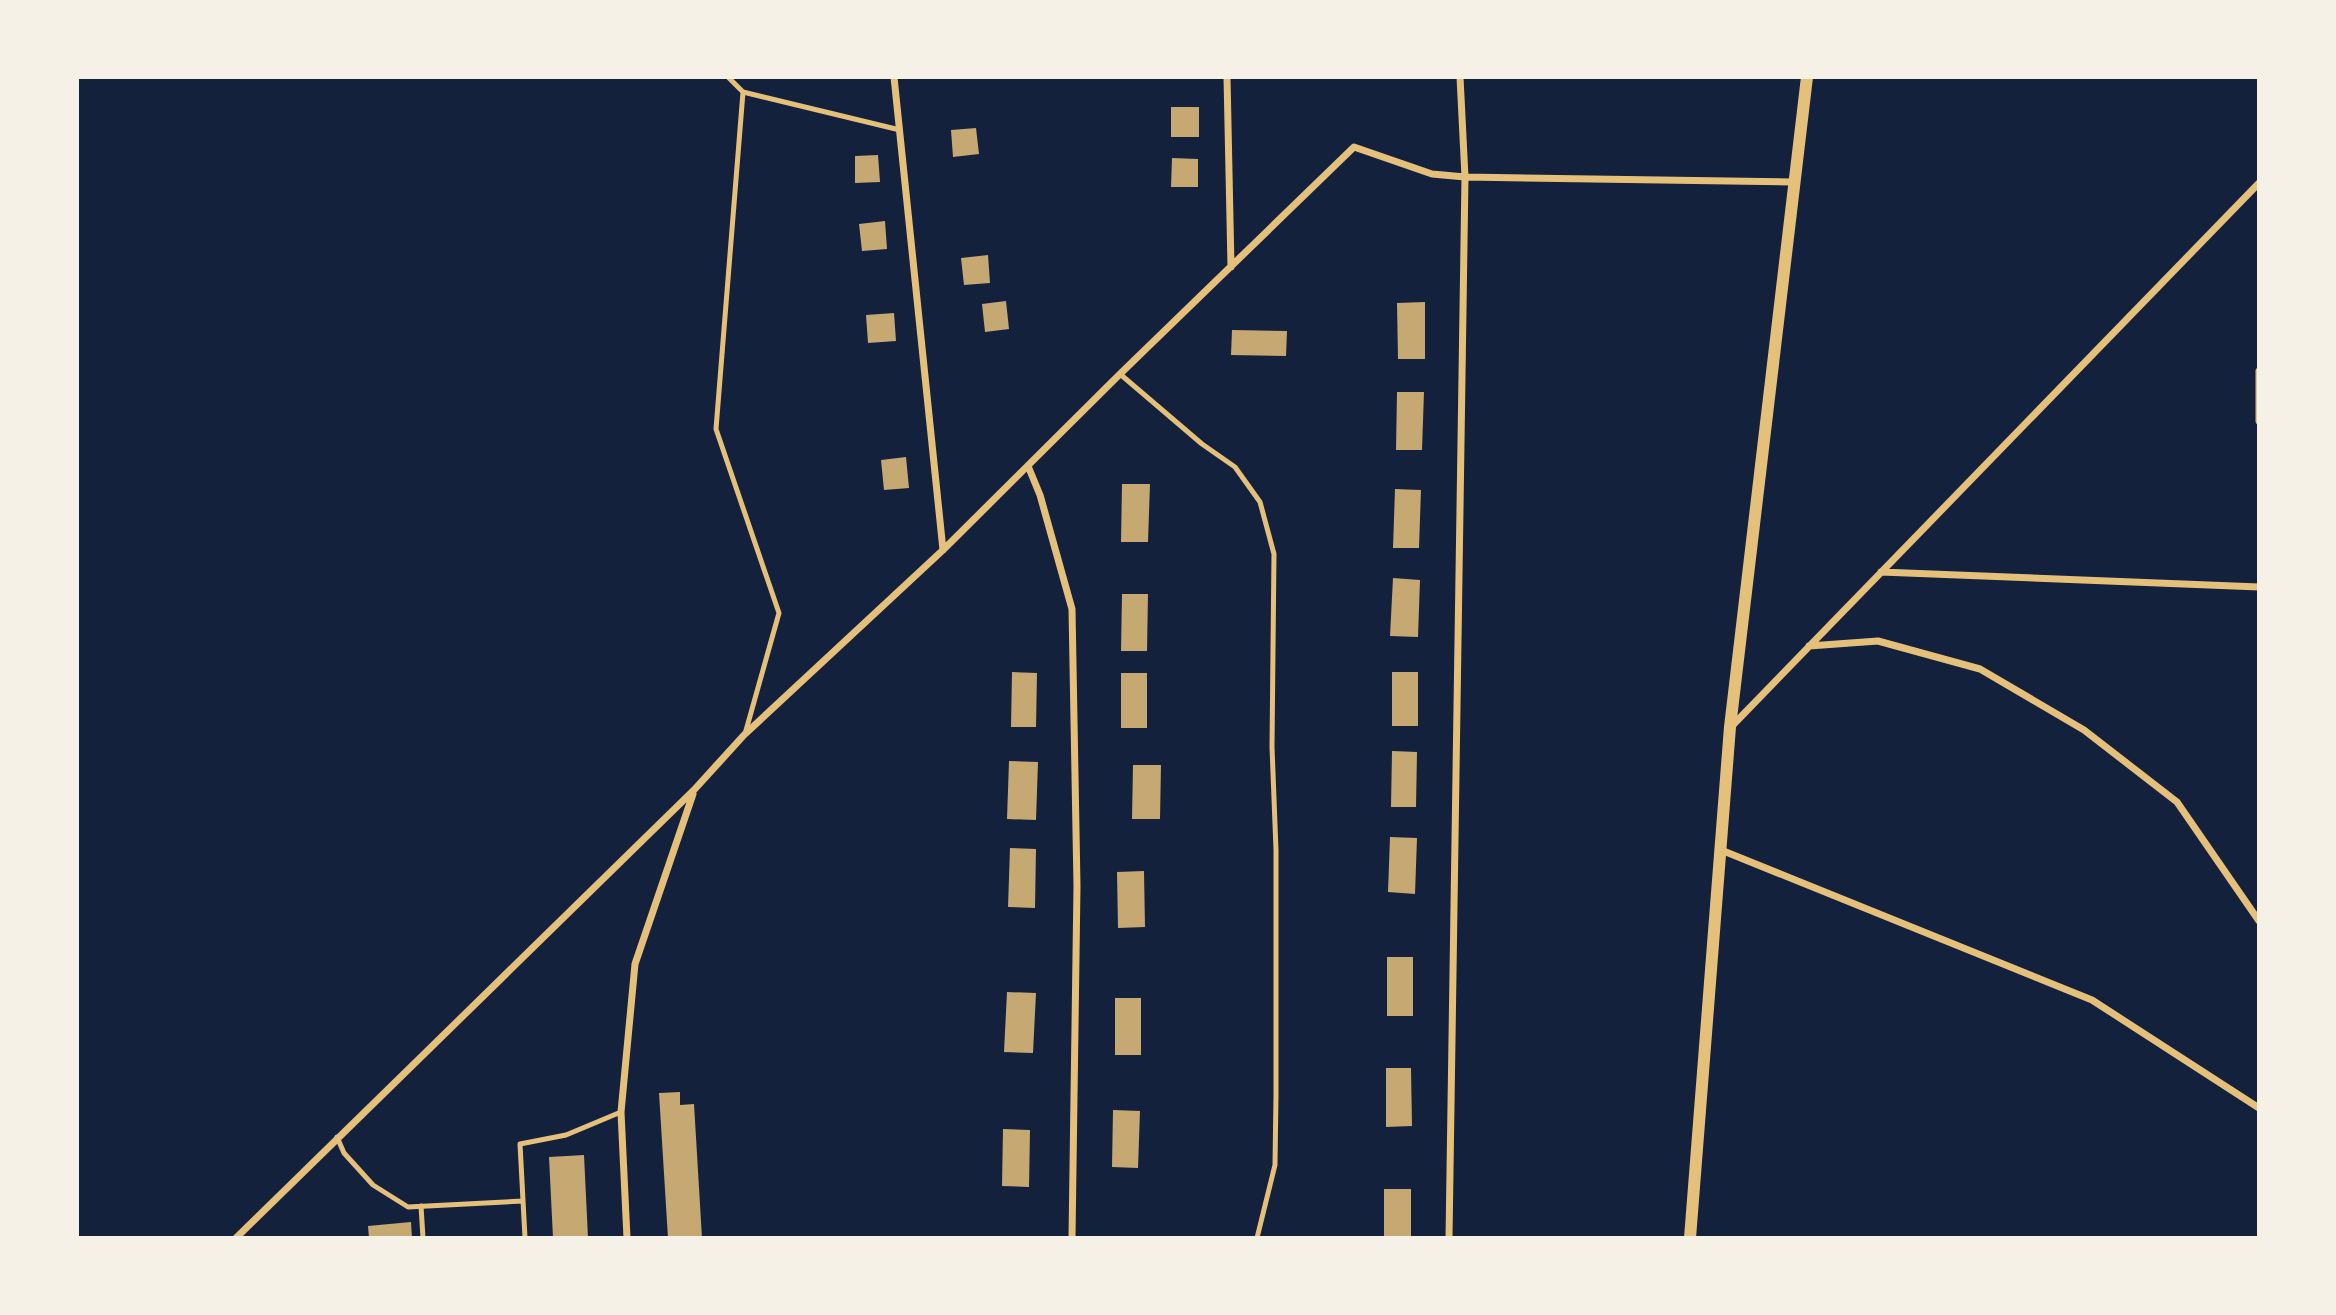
<svg xmlns="http://www.w3.org/2000/svg" width="2336" height="1315" font-family="'Times New Roman',serif">
	<rect width="100%" height="100%" fill="#14213d"/>
	<path fill="#c6a872" d="M1171 107H1199V137H1171Z
		M976 128 979 154 953 157 951 130Z
		M878 155 880 182 855 183V156Z
		M1172 158 1198 159V187H1171Z
		M885 221 887 249 862 251 859 224Z
		M988 255 990 283 964 285 961 258Z
		M1006 301 1009 329 985 332 982 304Z
		M1425 302V359H1398L1397 303Z
		M894 313 896 341 868 343 866 315Z
		M1232 330 1287 331 1286 356 1231 355Z
		M1397 392H1424L1422 450H1396Z
		M906 457 909 488 884 490 881 460Z
		M1122 484H1150L1148 542H1121Z
		M1395 489 1421 490 1419 548H1393Z
		M1393 578 1420 580 1418 637 1390 636Z
		M1122 594H1148L1147 651H1121Z
		M1012 672 1037 673 1036 727H1011Z
		M1392 672H1418V726H1392Z
		M1121 673H1147V728H1121Z
		M1392 751 1417 752 1416 807H1391Z
		M1009 761 1038 762 1036 820 1007 819Z
		M1133 765H1161L1160 819H1132Z
		M1390 837 1417 838 1415 894 1388 892Z
		M1010 848 1036 849 1035 908 1008 907Z
		M1144 871 1145 927 1118 928 1117 872Z
		M1387 957H1413V1016H1387Z
		M1007 992 1036 993 1033 1053 1004 1052Z
		M1115 998H1141V1055H1115Z
		M1386 1068H1411L1412 1126 1386 1127Z
		M680 1092V1105L694 1104 702 1238H668L659 1093Z
		M1113 1110 1140 1111 1138 1168 1112 1167Z
		M1003 1129 1030 1130 1029 1187 1002 1186Z
		M584 1155 588 1238H553L549 1157Z
		M1384 1189H1411V1238H1384Z
		M411 1222 412 1238H369L368 1226Z"/>
	<g fill="none" stroke-linecap="round" stroke-linejoin="round">
		<path stroke="#e5c07b" stroke-width="5" d="M728 77 743 92 716 429 779 613 745 734
			M743 92 900 130
			M1120 374 1202 444 1235 467 1260 502 1274 554 1272 747 1276 850V1095L1275 1165 1257 1238
			M337 1137 344 1153 373 1185 408 1207 523 1201
			M421 1206 423 1238
			M525 1238 520 1144 566 1135 621 1112"/>
		<path stroke="#e5c07b" stroke-width="7" d="M894 77 943 550
			M1227 77 1231 267
			M2259 371V421
			M1028 466 1040 495 1072 609 1077 886 1072 1238
			M1881 572 2259 587
			M1809 646 1878 641 1980 669 2084 730 2177 802 2259 921
			M1731 727 2259 183
			M1721 850 2092 1000 2259 1108
			M236 1238 694 790 744 735 943 550 1120 374 1354 147 1432 174 1465 177 1793 182
			M627 1238 621 1112 635 964 693 794
			M1449 1238 1465 177 1460 77"/>
		<path stroke="#e5c07b" stroke-width="12" d="M1690 1238 1730 727 1807 77"/>
	</g>
	<rect width="2336" height="1315" fill="none" stroke="#f6f1e7" stroke-width="158"/>
</svg>
